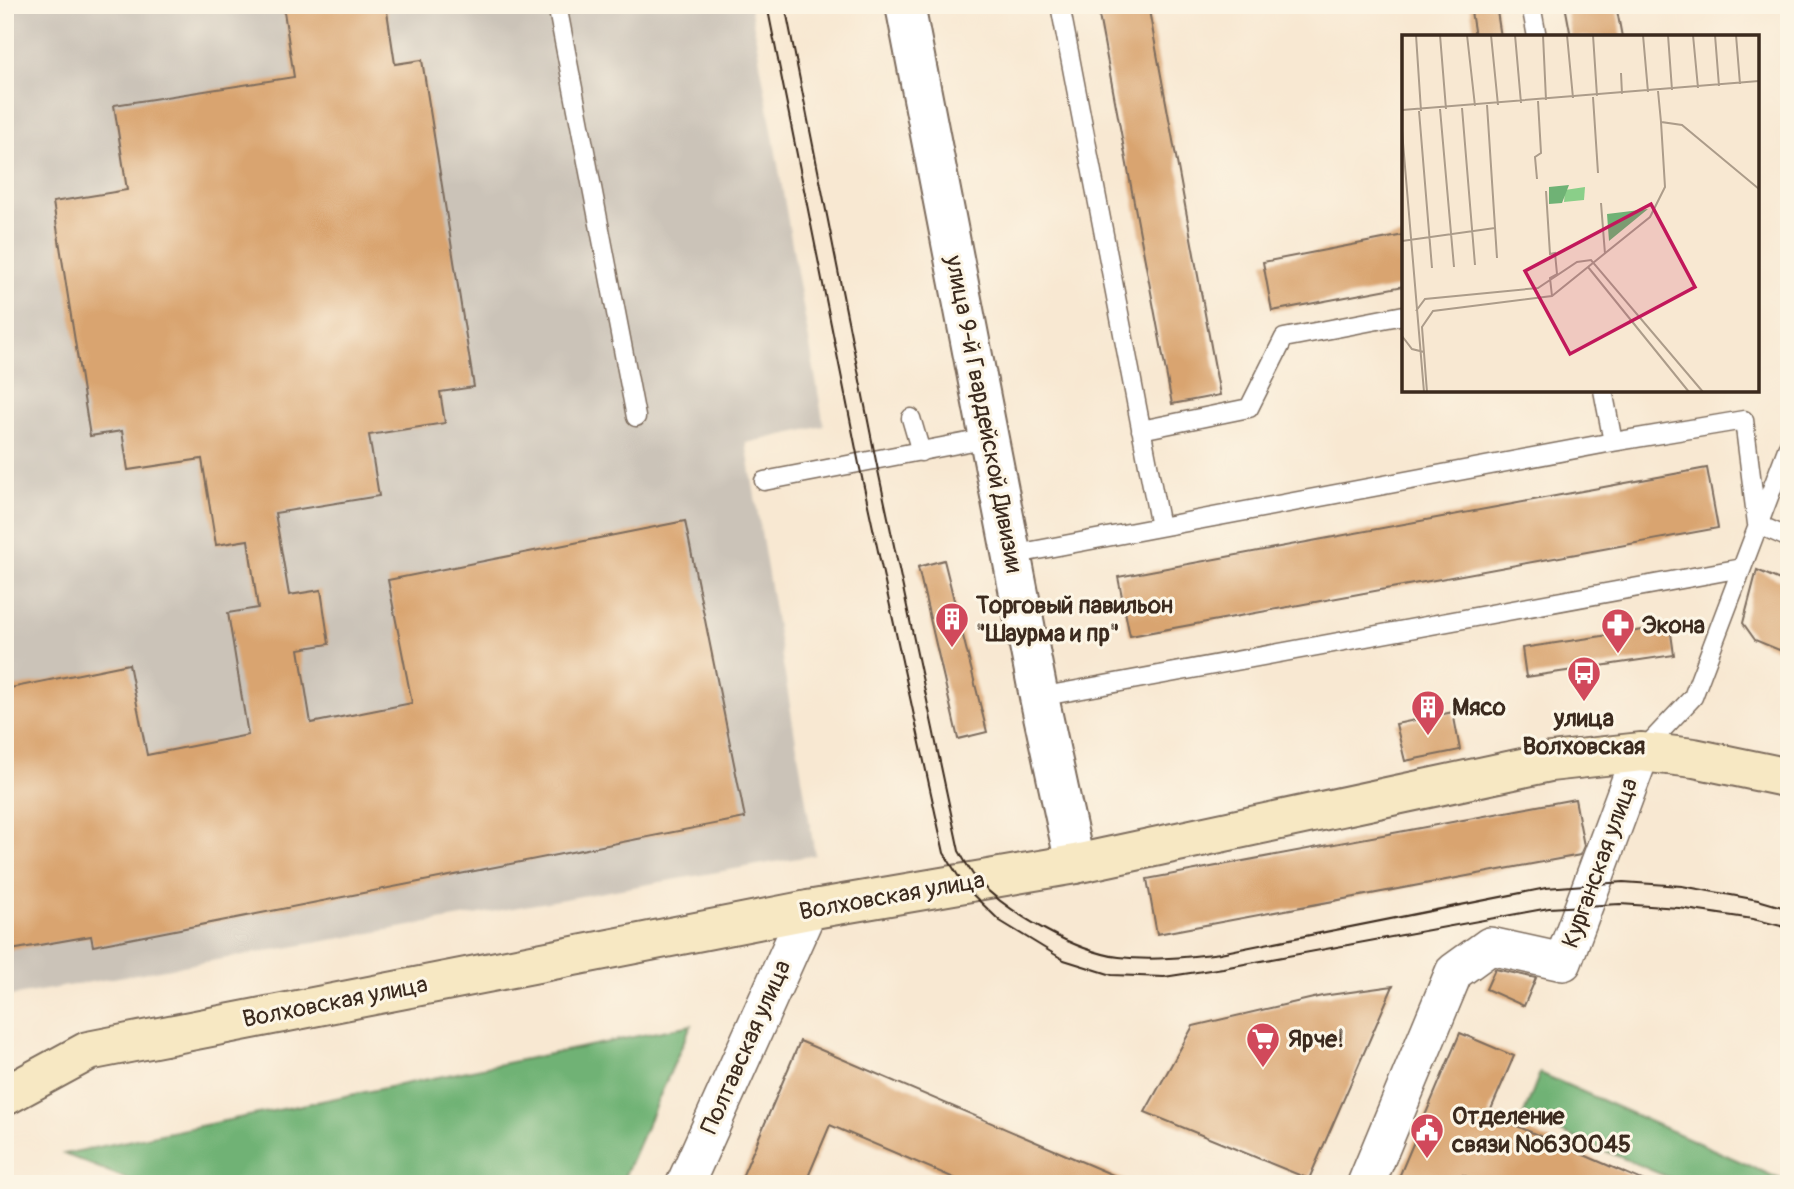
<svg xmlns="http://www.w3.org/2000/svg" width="1794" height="1189" font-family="Pangolin,sans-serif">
	<rect width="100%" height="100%" fill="#fcf5e5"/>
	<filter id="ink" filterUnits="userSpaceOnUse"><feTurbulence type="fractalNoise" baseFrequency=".0143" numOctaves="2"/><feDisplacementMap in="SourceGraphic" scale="14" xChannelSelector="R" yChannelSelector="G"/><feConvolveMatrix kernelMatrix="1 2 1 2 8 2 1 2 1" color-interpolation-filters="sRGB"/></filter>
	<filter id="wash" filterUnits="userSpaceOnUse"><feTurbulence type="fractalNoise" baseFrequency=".00686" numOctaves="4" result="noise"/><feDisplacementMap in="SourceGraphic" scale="28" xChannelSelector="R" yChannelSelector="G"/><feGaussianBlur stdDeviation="1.57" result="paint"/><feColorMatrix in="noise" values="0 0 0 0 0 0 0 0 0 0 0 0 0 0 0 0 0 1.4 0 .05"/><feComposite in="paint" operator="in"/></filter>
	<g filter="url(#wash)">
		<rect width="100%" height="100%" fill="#f8e8d2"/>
		<path fill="#cbc3b8" d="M5 5H750L824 426 746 443 815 855 5 997Z"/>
		<path fill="#6fb275" stroke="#556e4a" stroke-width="2" d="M691 1025 621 1184H140L64 1154Z
			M1540 1073 1789 1183V1184H1684L1523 1116Z"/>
		<g id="blocks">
			<path fill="#d9a46f" d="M283 5H386L395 64 422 60 474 387 440 392 445 423 369 435 379 496 275 513 289 595 321 590 329 644 299 649 311 723 412 703 388 580 685 521 745 818 93 946 91 936 5 951V689L129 664 147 755 248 735 228 613 258 608 248 540 216 545 202 459 128 470 122 431 90 436 53 202 127 190 114 105 294 77Z
				M1097 5H1148L1220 395 1172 404Z
				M1470 5H1496L1501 37H1475Z
				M1565 5H1616L1622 37H1571Z
				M1404 235V286L1272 311 1263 262Z
				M1707 468 1718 528 1130 636 1118 577Z
				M944 560 987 732 958 739 918 567Z
				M1757 570 1789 584V654L1755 640 1743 623Z
				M1670 626 1674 655 1526 677 1522 648Z
				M1453 712 1460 750 1405 761 1396 724Z
				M1575 799 1584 846 1580 855 1157 934 1147 879Z
				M1495 969 1536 978 1524 1006 1486 989Z
				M1393 986 1309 1179 1145 1112 1193 1026 1322 996Z
				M1460 1033 1514 1056 1489 1114 1651 1184H1483L1463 1175 1459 1184H1396Z
				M800 1041 1134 1184H968L830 1125 805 1184H739Z"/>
		</g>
	</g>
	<g filter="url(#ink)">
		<use href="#blocks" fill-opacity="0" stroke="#7d6c5d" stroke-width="2"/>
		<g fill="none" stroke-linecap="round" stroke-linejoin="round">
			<g stroke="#7d6c5d" stroke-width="21">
				<path id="service" d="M557 5 636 417
					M1060 5 1160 527 1613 442 1744 420 1757 524 1789 538
					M1531 5 1537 37
					M1603 390 1613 442
					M911 418 921 452
					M1141 430 1249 408 1284 338 1404 315
					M764 481 989 438
					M1011 555 1160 527
					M1039 697 1742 568
					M1641 752 1693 697 1789 444"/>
			</g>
			<g stroke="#7d6c5d" stroke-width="40">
				<path id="minor" d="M685 1184 808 910
					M1366 1184 1454 972 1490 946 1563 962 1641 752"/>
			</g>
			<g stroke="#7d6c5d" stroke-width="42">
				<path id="tertiary" d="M905 5 1039 697 1075 864"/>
			</g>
			<g stroke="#7d6c5d" stroke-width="42">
				<path id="secondary" d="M5 1096 88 1051 808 910 1075 864 1550 762 1641 752 1694 758 1789 778"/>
			</g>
			<use href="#service" stroke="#fff" stroke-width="18"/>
			<use href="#minor" stroke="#fff" stroke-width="37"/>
			<use href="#tertiary" stroke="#fff" stroke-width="38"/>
			<use href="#secondary" stroke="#f7e8c3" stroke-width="38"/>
			<path stroke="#3b2a1e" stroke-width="2" d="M767 5 859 464 944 853 965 887 1000 921 1064 960 1112 975 1164 977 1223 968 1549 908 1620 904 1679 908 1753 919 1789 928
				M785 5 876 461 959 851C965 861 971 874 979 882 1009 913 1076 952 1119 957 1153 961 1186 957 1220 953L1546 888 1623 882 1682 886 1758 900 1789 909"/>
		</g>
	</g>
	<defs>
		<g id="building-pin" transform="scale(1.75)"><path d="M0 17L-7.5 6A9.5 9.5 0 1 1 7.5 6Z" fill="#d1495b" stroke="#fcf5e5"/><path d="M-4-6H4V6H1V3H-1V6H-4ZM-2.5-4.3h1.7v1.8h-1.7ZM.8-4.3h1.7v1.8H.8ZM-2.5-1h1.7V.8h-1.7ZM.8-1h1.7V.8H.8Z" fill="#fff"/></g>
		<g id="pharmacy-pin" transform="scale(1.75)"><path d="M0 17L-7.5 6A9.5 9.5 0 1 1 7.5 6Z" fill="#d1495b" stroke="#fcf5e5"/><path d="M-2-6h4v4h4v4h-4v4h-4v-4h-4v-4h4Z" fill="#fff"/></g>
		<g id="bus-pin" transform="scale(1.75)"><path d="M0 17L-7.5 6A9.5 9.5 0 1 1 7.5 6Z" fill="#d1495b" stroke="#fcf5e5"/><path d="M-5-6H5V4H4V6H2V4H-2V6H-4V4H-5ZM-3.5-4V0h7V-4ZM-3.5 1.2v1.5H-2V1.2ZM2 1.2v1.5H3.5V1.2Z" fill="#fff"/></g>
		<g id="supermarket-pin" transform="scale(1.75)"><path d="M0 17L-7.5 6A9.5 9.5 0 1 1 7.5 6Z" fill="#d1495b" stroke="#fcf5e5"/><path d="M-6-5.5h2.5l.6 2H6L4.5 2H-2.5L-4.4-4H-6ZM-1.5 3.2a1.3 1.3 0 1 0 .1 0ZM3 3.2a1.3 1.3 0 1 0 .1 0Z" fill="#fff"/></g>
		<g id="civic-pin" transform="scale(1.75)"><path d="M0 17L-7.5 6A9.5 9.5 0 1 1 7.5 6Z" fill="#d1495b" stroke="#fcf5e5"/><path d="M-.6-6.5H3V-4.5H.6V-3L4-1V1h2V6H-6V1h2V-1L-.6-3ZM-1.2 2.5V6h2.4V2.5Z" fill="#fff"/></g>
	</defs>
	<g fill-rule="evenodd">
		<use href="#building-pin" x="952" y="619"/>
		<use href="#pharmacy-pin" x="1618" y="625"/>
		<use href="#bus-pin" x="1584" y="673"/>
		<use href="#building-pin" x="1428" y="707"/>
		<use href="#supermarket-pin" x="1263" y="1039"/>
		<use href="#civic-pin" x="1427" y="1130"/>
	</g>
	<g text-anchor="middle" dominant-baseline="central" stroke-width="6" stroke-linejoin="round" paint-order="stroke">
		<g font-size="24" fill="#3b2a1e" stroke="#fcf5e5">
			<text transform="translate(984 414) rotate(79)">улица 9-й Гвардейской Дивизии</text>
			<text transform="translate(1600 863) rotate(-70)">Курганская улица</text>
			<text transform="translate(892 896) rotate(-10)">Волховская улица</text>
			<text transform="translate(335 1002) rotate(-11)">Волховская улица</text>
			<text transform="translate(746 1047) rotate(-66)">Полтавская улица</text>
		</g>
		<g font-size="24" font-weight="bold" fill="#3b2a1e" stroke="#fcf5e5" text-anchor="start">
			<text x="976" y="605">Торговый павильон<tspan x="976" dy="28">"Шаурма и пр"</tspan></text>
			<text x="1642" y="625">Экона</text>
			<text x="1452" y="707">Мясо</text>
			<text x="1584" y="718" text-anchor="middle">улица<tspan x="1584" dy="28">Волховская</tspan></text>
			<text x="1288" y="1039">Ярче!</text>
			<text x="1452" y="1116">Отделение<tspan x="1452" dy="28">связи №630045</tspan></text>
		</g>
	</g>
	<g transform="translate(1402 35)">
		<rect width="357" height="357" fill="#f8e8d2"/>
		<path d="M183 152 182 165 162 167 163 155Z" fill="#8acf89"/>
		<path d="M167 150 160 168 147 169V152ZM246 174 207 206 205 179Z" fill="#6fb275"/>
		<path fill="none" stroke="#ac9c8a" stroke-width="2" d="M14 0 19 76M38 0 44 74M65 0 73 71M89 0 96 70M113 0 119 68M141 0 144 65M165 0 171 63M191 0 195 61M241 0 246 57M266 0 270 55M291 0 296 53M313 0 317 51M334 0 338 49M219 38 220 59M256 56 259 87M191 62 196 138M85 70 95 223M60 73 73 230M38 74 52 232M0 75 357 46M17 76 30 233M0 96 22 357M135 144 133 122 139 118 136 66M144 156 148 219 153 218 155 239 148 243 150 261M199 168 203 219M0 206 93 193M186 232 287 357M14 276 23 264 136 253 175 227 189 225 301 357M0 301 10 314 22 317M25 357 20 292 31 276 150 261 248 182 263 152 259 87 280 90 357 154"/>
		<path fill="#c2185b" fill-opacity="0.15" stroke="#c2185b" stroke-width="3.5" d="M249 169 293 252 168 319 123 236Z"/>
		<rect width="357" height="357" fill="none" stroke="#3b2a1e" stroke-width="3.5"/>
	</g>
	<rect width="1794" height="1189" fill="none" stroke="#fcf5e5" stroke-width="28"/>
</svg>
